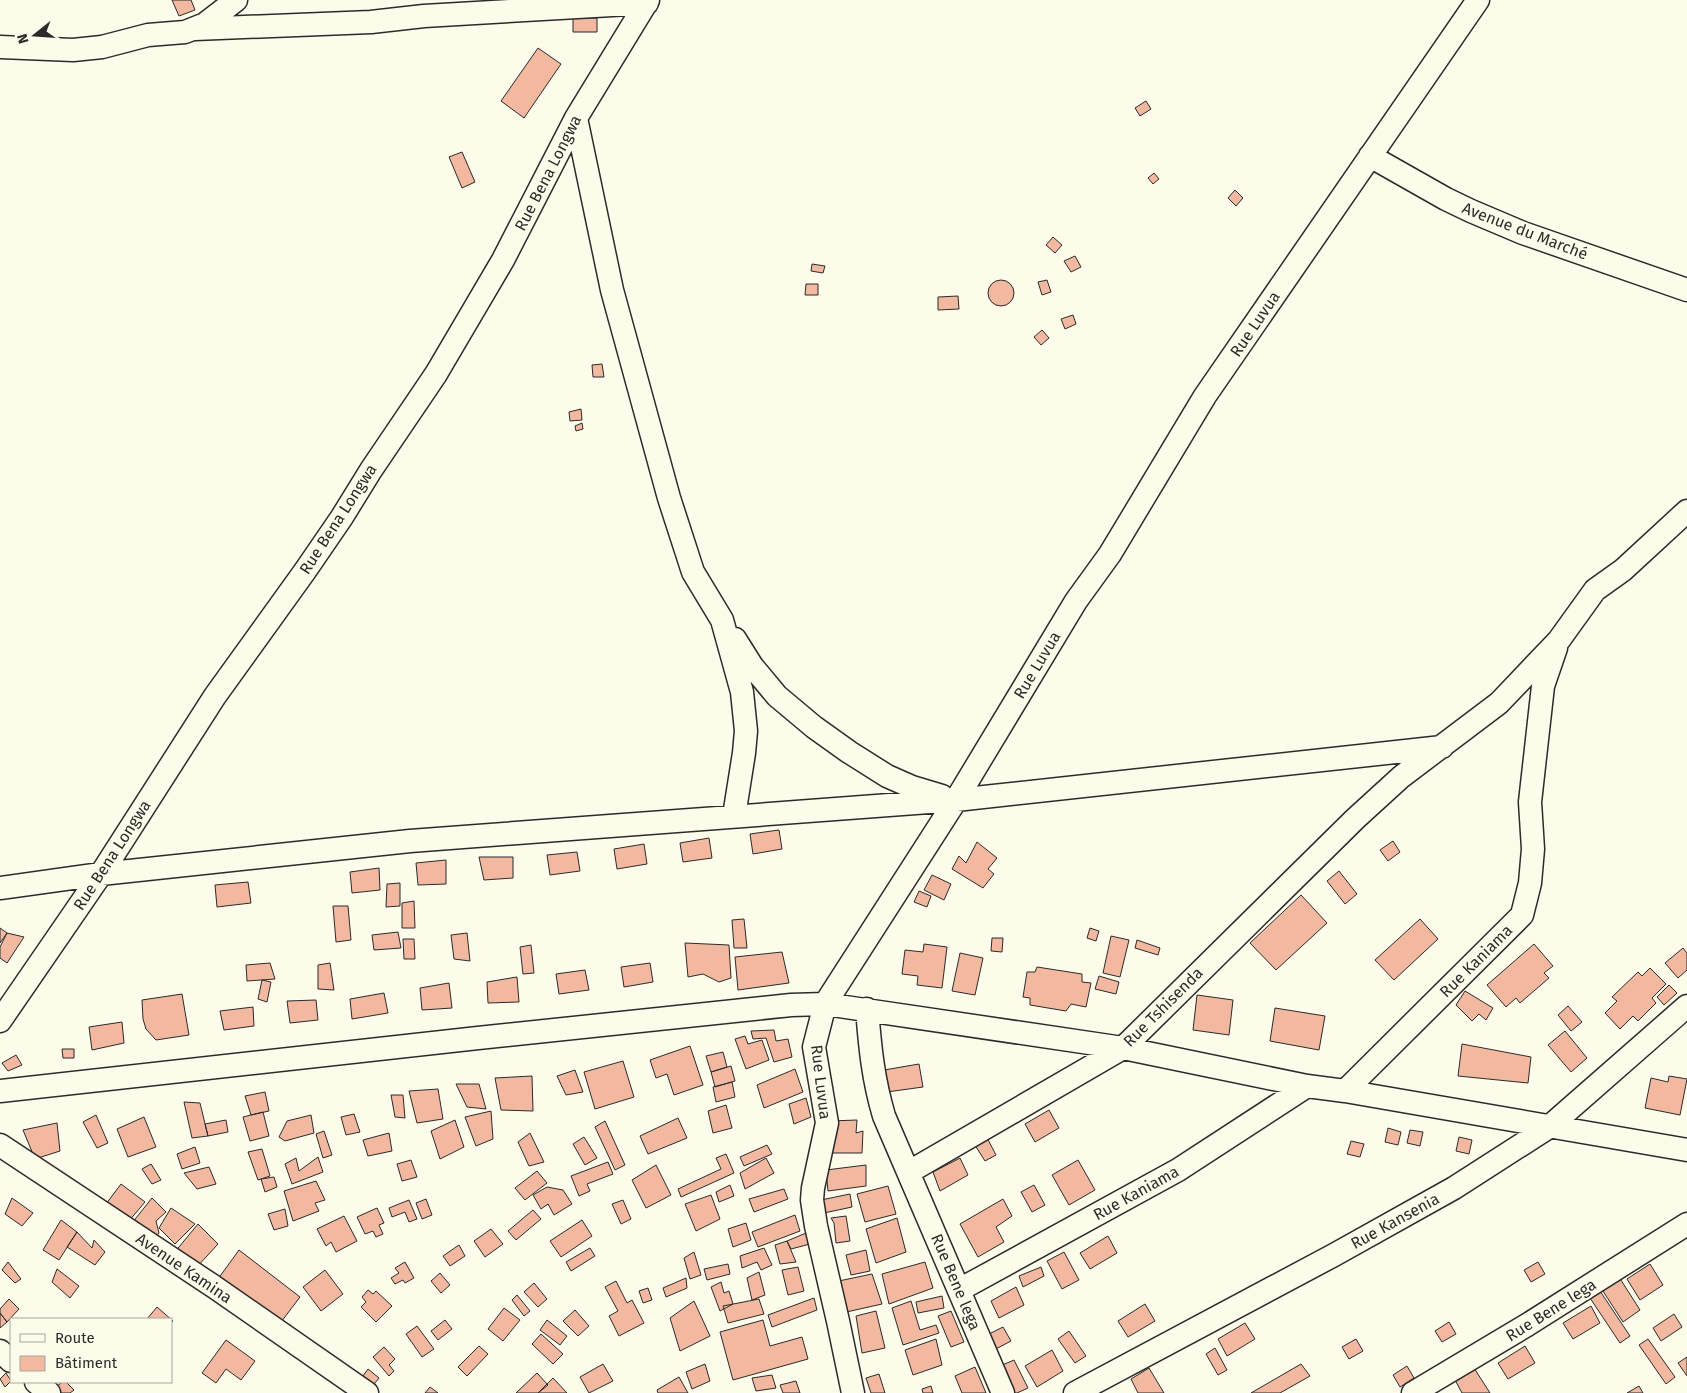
<svg xmlns="http://www.w3.org/2000/svg" width="1687" height="1393" font-family="'Fira Sans',sans-serif">
	<rect width="100%" height="100%" fill="#fdfbea"/>
	<path fill="#f2b8a0" stroke="#2b2b2b" d="M172 0H191L195 10 179 16Z
		M573 18H597V32H573Z
		M538 48 561 64 524 118 501 101Z
		M1146 101 1151 109 1140 116 1135 108Z
		M462 152 475 182 462 188 449 157Z
		M1154 173 1159 179 1153 184 1148 178Z
		M1235 190 1243 198 1236 206 1228 198Z
		M1053 237 1062 245 1055 253 1046 245Z
		M1075 256 1081 267 1071 272 1064 261Z
		M812 264 825 266 823 273 811 271Z
		M1047 280 1051 292 1042 295 1038 282Z
		M988 293a13 13 0 1 1 26 0a13 13 0 1 1-26 0Z
		M806 284H818V295H805Z
		M958 296 959 309 938 310V297Z
		M1073 315 1076 324 1065 329 1061 319Z
		M1042 330 1049 338 1041 345 1034 337Z
		M602 364 604 377H593L592 365Z
		M581 409 582 420 570 421 569 412Z
		M582 423 583 429 576 431 575 426Z
		M779 830 782 849 753 854 750 834Z
		M709 838 712 858 683 862 680 843Z
		M1393 841 1400 852 1388 861 1380 850Z
		M977 842 997 858 988 869 994 874 983 888 952 869 959 856 966 863Z
		M644 844 647 864 617 869 614 849Z
		M577 852 580 871 550 875 547 855Z
		M479 857H513V878L484 880Z
		M446 860V884L418 885 416 863Z
		M379 868 380 890 352 893 350 872Z
		M1339 871 1357 894 1345 904 1327 881Z
		M932 875 951 884 944 900 924 890Z
		M248 882 251 903 217 907 215 885Z
		M400 883V906L386 907 387 884Z
		M919 891 931 896 927 907 914 902Z
		M1301 895 1327 923 1276 970 1250 943Z
		M414 901 415 928H402V903Z
		M333 906H348L351 940 336 942Z
		M744 919 747 948H734L732 920Z
		M1420 919 1438 939 1394 980 1375 960Z
		M0 928 7 933 0 943Z
		M1090 928 1099 931 1096 941 1087 938Z
		M398 932 401 948 374 950 372 935Z
		M7 933 24 937 7 963 0 958V947Z
		M467 933 470 961 454 959 451 935Z
		M1111 936 1129 940 1120 977 1103 973Z
		M992 938H1003L1002 952 991 951Z
		M403 939H414L415 959H404Z
		M1137 940 1160 948 1158 955 1135 948Z
		M685 943 729 945 731 978 719 982 703 974 688 977Z
		M924 944 947 947 942 988 917 985 918 976 902 974 905 950 923 952Z
		M1534 944 1553 966 1544 973 1549 978 1520 1003 1516 998 1506 1007 1487 985Z
		M531 945 534 973 523 974 520 947Z
		M1683 948 1687 953V970L1678 978 1665 963Z
		M782 952 789 983 738 990 735 957Z
		M960 953 983 958 975 995 952 991Z
		M270 963 275 979 247 981 246 965Z
		M330 963 334 990 318 989V965Z
		M650 963 653 982 624 987 621 967Z
		M1037 967 1082 974V982L1091 983 1086 1007 1071 1004 1066 1011 1030 1005V998L1023 997 1027 972H1035Z
		M1650 968 1666 984 1652 998 1656 1003 1638 1021 1633 1016 1620 1029 1605 1013 1617 1001 1612 997 1638 972 1642 976Z
		M585 970 589 990 559 994 556 974Z
		M1099 976 1119 982 1116 994 1095 989Z
		M517 977 519 1002 488 1003 487 982Z
		M262 980 271 982 267 1002 258 999Z
		M449 983 452 1008 422 1010 420 988Z
		M1669 985 1677 993 1664 1005 1657 997Z
		M1465 991 1493 1008 1486 1020 1479 1014 1472 1021 1456 1005Z
		M384 993 388 1013 352 1019 350 999Z
		M182 994 189 1035 156 1040 146 1029 143 1019 142 1000Z
		M1197 995 1233 1000 1229 1035 1193 1030Z
		M316 1000 318 1020 290 1023 287 1001Z
		M1568 1006 1582 1022 1571 1031 1558 1015Z
		M253 1007 254 1026 224 1030 220 1011Z
		M1275 1008 1325 1016 1319 1050 1270 1041Z
		M122 1022 124 1043 92 1050 89 1027Z
		M774 1030 776 1041 788 1039 792 1057 774 1062 766 1038 753 1039 751 1031Z
		M1565 1031 1587 1058 1571 1072 1548 1045Z
		M745 1036 748 1044 762 1040 769 1060 746 1069 735 1039Z
		M1462 1044 1531 1057 1528 1083 1458 1076Z
		M690 1046 703 1085 674 1095 667 1074 656 1078 650 1060Z
		M62 1049H74V1058H63Z
		M723 1052 727 1067 711 1072 706 1056Z
		M16 1055 22 1065 8 1071 2 1063Z
		M623 1061 634 1097 595 1109 584 1072Z
		M919 1064 923 1087 887 1092 884 1070Z
		M731 1066 735 1081 715 1087 711 1072Z
		M795 1069 803 1092 764 1108 757 1085Z
		M575 1070 583 1092 566 1095 557 1076Z
		M532 1076 533 1111 501 1110 495 1078Z
		M1669 1076 1687 1079 1680 1115 1645 1108 1651 1078 1668 1082Z
		M732 1082 735 1097 716 1102 713 1087Z
		M456 1084H479L486 1109 467 1107Z
		M438 1089 443 1119 417 1123 409 1091Z
		M265 1092 269 1111 251 1115 245 1096Z
		M391 1095H403L405 1118 395 1117Z
		M806 1098 811 1117 794 1124 789 1104Z
		M184 1102 200 1103 208 1136 192 1138Z
		M726 1105 732 1128 713 1133 708 1111Z
		M1049 1110 1059 1128 1035 1142 1025 1124Z
		M491 1111 493 1139 476 1146 465 1117Z
		M263 1112 269 1136 250 1141 243 1117Z
		M354 1114 360 1132 346 1135 341 1117Z
		M96 1115 108 1143 97 1148 83 1122Z
		M311 1115 314 1133 285 1141 279 1137 287 1121Z
		M144 1117 156 1147 128 1157 117 1129Z
		M678 1118 687 1138 648 1154 640 1136Z
		M226 1120 228 1132 208 1136 205 1124Z
		M455 1120 464 1147 440 1159 431 1131Z
		M857 1120 856 1133 863 1131 862 1153H829L830 1121Z
		M605 1121 625 1165 615 1170 595 1127Z
		M57 1123 60 1151 35 1159 23 1130Z
		M1388 1128 1401 1132 1398 1145 1385 1142Z
		M1410 1130 1423 1132 1420 1146 1407 1143Z
		M324 1131 332 1155 323 1158 316 1134Z
		M389 1133 392 1151 368 1156 363 1140Z
		M530 1133 544 1162 529 1166 518 1142Z
		M985 1134 996 1155 985 1161 973 1142Z
		M584 1137 597 1158 585 1165 573 1144Z
		M1459 1137 1472 1140 1469 1154 1456 1151Z
		M1351 1141 1364 1144 1360 1157 1347 1154Z
		M767 1145 772 1154 744 1166 740 1157Z
		M195 1147 200 1163 182 1169 177 1154Z
		M262 1149 270 1176 258 1180 248 1152Z
		M726 1154 734 1173 681 1197 678 1189 721 1169 716 1158Z
		M318 1157 323 1172 292 1184 285 1164 296 1158 299 1171Z
		M766 1158 774 1173 745 1189 740 1173Z
		M960 1158 968 1175 940 1191 933 1172Z
		M411 1160 417 1177 402 1181 397 1164Z
		M1078 1160 1095 1190 1069 1205 1052 1175Z
		M608 1162 613 1174 587 1184 590 1191 579 1196 571 1176Z
		M151 1164 161 1180 152 1184 142 1169Z
		M656 1165 671 1195 646 1208 632 1180Z
		M866 1165V1186L828 1191 826 1170Z
		M209 1167 216 1184 197 1189 184 1173Z
		M537 1171 547 1183 525 1200 515 1188Z
		M274 1177 277 1187 265 1192 261 1179Z
		M316 1181 325 1200 315 1203 319 1211 293 1221 284 1191Z
		M121 1184 145 1202 128 1222 106 1204Z
		M730 1185 734 1196 719 1202 716 1192Z
		M1034 1185 1045 1205 1032 1212 1021 1192Z
		M888 1186 896 1214 865 1222 857 1194Z
		M547 1187 563 1190 572 1204 554 1215 548 1204 541 1209 533 1195Z
		M784 1189 788 1199 754 1212 749 1199Z
		M850 1194 852 1207 819 1214 816 1201Z
		M711 1195 720 1219 696 1231 685 1204Z
		M12 1198 33 1213 22 1226 5 1214Z
		M152 1198 166 1212 156 1221 159 1233 151 1243 128 1228Z
		M426 1199 432 1215 422 1219 416 1203Z
		M1003 1199 1012 1216 996 1227 1004 1242 978 1257 960 1224Z
		M409 1200 417 1219 409 1222 405 1212 392 1217 389 1208Z
		M623 1200 631 1219 621 1224 612 1204Z
		M171 1208 195 1224 175 1244 159 1228Z
		M377 1208 384 1223 379 1225 383 1234 376 1237 373 1231 365 1234 357 1217Z
		M285 1209 288 1226 274 1230 268 1214Z
		M533 1210 541 1219 516 1240 508 1231Z
		M795 1215 800 1231 758 1247 752 1232Z
		M344 1216 357 1241 336 1252 331 1242 326 1246 317 1229Z
		M846 1216 850 1241 836 1243 834 1223 831 1218Z
		M897 1218 906 1252 876 1263 866 1229Z
		M61 1220 77 1232 59 1260 43 1250Z
		M582 1220 592 1236 561 1257 550 1241Z
		M746 1223 751 1240 733 1247 728 1229Z
		M198 1224 218 1244 195 1269 174 1253Z
		M491 1229 503 1244 485 1257 474 1241Z
		M77 1232 92 1248 94 1240 105 1252 95 1265 67 1247Z
		M806 1233 810 1244 791 1249 787 1241Z
		M1108 1236 1117 1253 1090 1269 1080 1253Z
		M787 1241 796 1262 780 1264 775 1245Z
		M459 1245 465 1256 450 1266 443 1256Z
		M590 1248 595 1256 571 1271 566 1262Z
		M764 1248 772 1265 761 1270 757 1262 742 1268 740 1256Z
		M239 1250 300 1297 278 1326 218 1279Z
		M866 1250 870 1271 851 1275 846 1255Z
		M694 1252 701 1275 690 1279 684 1258Z
		M1064 1252 1079 1280 1062 1289 1047 1261Z
		M8 1262 21 1279 15 1283 2 1270Z
		M405 1262 414 1278 405 1283 403 1280 395 1284 391 1278 399 1273 395 1268Z
		M925 1262 933 1288 889 1304 882 1274Z
		M1538 1262 1545 1274 1531 1282 1524 1270Z
		M728 1264 730 1274 707 1280 704 1269Z
		M1650 1264 1663 1285 1640 1300 1627 1279Z
		M798 1267 804 1291 788 1295 782 1270Z
		M1041 1267 1044 1276 1023 1287 1019 1276Z
		M57 1269 79 1286 70 1298 52 1282Z
		M325 1270 343 1294 321 1311 303 1287Z
		M759 1272 765 1295 752 1300 747 1278Z
		M440 1273 450 1285 441 1293 431 1281Z
		M872 1274 882 1304 842 1313 834 1282Z
		M1619 1277 1640 1310 1623 1322 1601 1288Z
		M686 1278 687 1288 666 1297 663 1288Z
		M616 1281 627 1303 632 1300 644 1323 619 1336 609 1316 618 1311 605 1287Z
		M721 1282 724 1293 729 1291 733 1304 720 1311 711 1287Z
		M534 1283 547 1299 538 1307 524 1292Z
		M1016 1287 1024 1305 999 1318 991 1301Z
		M648 1288 652 1300 643 1303 639 1291Z
		M1598 1288 1630 1336 1620 1343 1588 1295Z
		M368 1290 373 1294 376 1291 392 1306 376 1322 361 1307 366 1302 362 1297Z
		M517 1295 530 1311 524 1316 512 1300Z
		M942 1296 944 1308 918 1313 916 1302Z
		M814 1298 817 1310 772 1327 768 1315Z
		M9 1299 19 1309 7 1322 0 1313V1309Z
		M759 1299 764 1314 728 1323 723 1306Z
		M694 1301 710 1336 680 1351 670 1318Z
		M911 1301 920 1330 936 1325 939 1333 903 1345 892 1308Z
		M1145 1304 1155 1321 1128 1337 1118 1321Z
		M1591 1306 1600 1323 1573 1339 1563 1323Z
		M157 1307 173 1321 171 1323V1319H147Z
		M504 1308 520 1320 503 1341 488 1329Z
		M575 1310 589 1326 578 1336 563 1321Z
		M876 1311 885 1348 862 1353 856 1316Z
		M951 1311 964 1342 951 1347 938 1316Z
		M0 1313 7 1322 0 1328Z
		M1674 1314 1682 1327 1661 1341 1653 1328Z
		M445 1320 452 1329 438 1340 431 1331Z
		M547 1320 567 1336 560 1345 540 1330Z
		M763 1320 770 1346 802 1337 808 1359 733 1380 720 1332Z
		M1449 1322 1456 1334 1442 1342 1435 1331Z
		M1245 1323 1255 1339 1227 1356 1218 1339Z
		M417 1326 434 1349 422 1357 406 1334Z
		M1003 1327 1011 1341 990 1352 985 1336Z
		M1069 1331 1086 1356 1075 1363 1058 1339Z
		M541 1334 563 1354 553 1364 532 1344Z
		M936 1339 942 1365 913 1375 905 1350Z
		M1356 1339 1363 1351 1349 1359 1342 1347Z
		M1648 1339 1675 1377 1666 1384 1639 1345Z
		M226 1340 255 1361 241 1380 226 1369 216 1383 202 1373Z
		M479 1346 488 1354 467 1376 458 1367Z
		M1525 1346 1535 1363 1508 1379 1498 1363Z
		M384 1347 395 1359 389 1365 394 1371 389 1376 373 1357Z
		M1215 1348 1227 1370 1218 1375 1206 1354Z
		M1052 1350 1063 1371 1037 1387 1025 1366Z
		M1687 1357V1376L1678 1363Z
		M1014 1360 1028 1388 1017 1393H1004L993 1369Z
		M603 1364 613 1381 589 1393 580 1377Z
		M705 1364 710 1381 692 1389 686 1372Z
		M1301 1364 1310 1376 1280 1393H1251Z
		M1407 1366 1414 1378 1400 1387 1393 1375Z
		M975 1367 986 1393H962L955 1376Z
		M1149 1368 1164 1393H1138L1131 1379Z
		M1474 1368 1490 1393H1462L1454 1378Z
		M368 1369 379 1378 371 1388 360 1380Z
		M6 1373 11 1381 5 1387 0 1379Z
		M537 1373 548 1385 538 1393H516Z
		M879 1374 885 1393H871L866 1378Z
		M772 1375 776 1388 756 1391 752 1378Z
		M679 1377 688 1393H658L657 1390Z
		M553 1378 567 1393H538Z
		M796 1381 800 1393H783L780 1385Z
		M62 1382H66L74 1390 70 1393H56L53 1390Z
		M931 1386 933 1393H923L922 1389Z
		M1639 1386 1643 1393H1627Z
		M430 1387 438 1393H425Z"/>
	<g fill="none" stroke-linecap="round" stroke-linejoin="round">
		<g stroke="#2b2b2b" stroke-width="25">
			<path id="minor" d="M195 29 371 22 424 16 647 3
				M0 47 73 50 102 47 148 35 185 32 205 24 236 0
				M576 118 612 290 669 498 693 572 722 620 742 692 746 731 744 753 734 816
				M1370 156 1446 199 1471 211 1523 233 1687 290
				M735 639 752 666 777 696 814 727 849 752 887 776 912 787 942 796
				M0 888 101 874 410 841 956 800 1442 747
				M867 1009C870 1047 873 1079 884 1116L1003 1393
				M0 1021 101 874 215 696 305 571 342 517 371 470 436 374 503 260 576 118 648 0
				M0 1091 478 1038 791 1005 825 1004 1123 1048 1307 1086 1345 1091 1687 1150
				M1345 1091 1522 915 1530 883 1533 849 1530 802 1543 686 1556 648
				M0 1145 213 1286 367 1393
				M909 1172 1123 1048 1355 819 1401 777 1499 703 1559 640 1595 590 1623 570 1687 511
				M959 1290 1178 1170 1307 1086
				M0 1351 11 1361
				M36 1382 49 1393
				M853 1393 838 1321 816 1226 812 1200 813 1188 827 1123 814 1047 825 1004 956 800 1076 601 1110 554 1205 396 1478 0
				M1075 1393 1334 1255 1454 1188 1549 1127 1687 1006
				M1413 1393 1527 1325 1687 1224"/>
		</g>
		<use href="#minor" stroke="#fdfbea" stroke-width="22"/>
	</g>
	<g text-anchor="middle" dominant-baseline="central" stroke-width="4" stroke-linejoin="round" paint-order="stroke">
		<g font-size="16" fill="#2b2b2b" stroke="#fdfbea">
			<text transform="translate(548 173) rotate(-63)">Rue Bena Longwa</text>
			<text transform="translate(1525 231) rotate(21)">Avenue du Marché</text>
			<text transform="translate(1255 324) rotate(-56)">Rue Luvua</text>
			<text transform="translate(338 519) rotate(-57)">Rue Bena Longwa</text>
			<text transform="translate(1037 665) rotate(-59)">Rue Luvua</text>
			<text transform="translate(112 855) rotate(-57)">Rue Bena Longwa</text>
			<text transform="translate(1476 961) rotate(-45)">Rue Kaniama</text>
			<text transform="translate(1163 1007) rotate(-45)">Rue Tshisenda</text>
			<text transform="translate(821 1082) rotate(83)">Rue Luvua</text>
			<text transform="translate(1136 1193) rotate(-29)">Rue Kaniama</text>
			<text transform="translate(1395 1221) rotate(-29)">Rue Kansenia</text>
			<text transform="translate(184 1268) rotate(34)">Avenue Kamina</text>
			<text transform="translate(956 1282) rotate(67)">Rue Bene lega</text>
			<text transform="translate(1551 1310) rotate(-32)">Rue Bene lega</text>
		</g>
	</g>
	<rect x="10" y="1318" width="162" height="65" fill="#fdfbea" stroke="#a9a89e"/>
	<rect x="20" y="1334" width="25" height="8" fill="#fdfbea" stroke="#a9a89e"/>
	<text x="55" y="1343" font-size="15" fill="#2b2b2b">Route</text>
	<rect x="20" y="1356" width="25" height="15" fill="#f2b8a0" stroke="#a9a89e"/>
	<text x="55" y="1368" font-size="15" fill="#2b2b2b">Bâtiment</text>
	<g transform="translate(35 35) rotate(253)" stroke="#fdfbea" stroke-width="4" paint-order="stroke">
	<path d="M0-4L9 19L0 12L-9 19Z" fill="#2b2b2b"/>
	<text y="-8" font-size="14" font-weight="bold" text-anchor="middle" fill="#2b2b2b">N</text>
	</g>
</svg>
